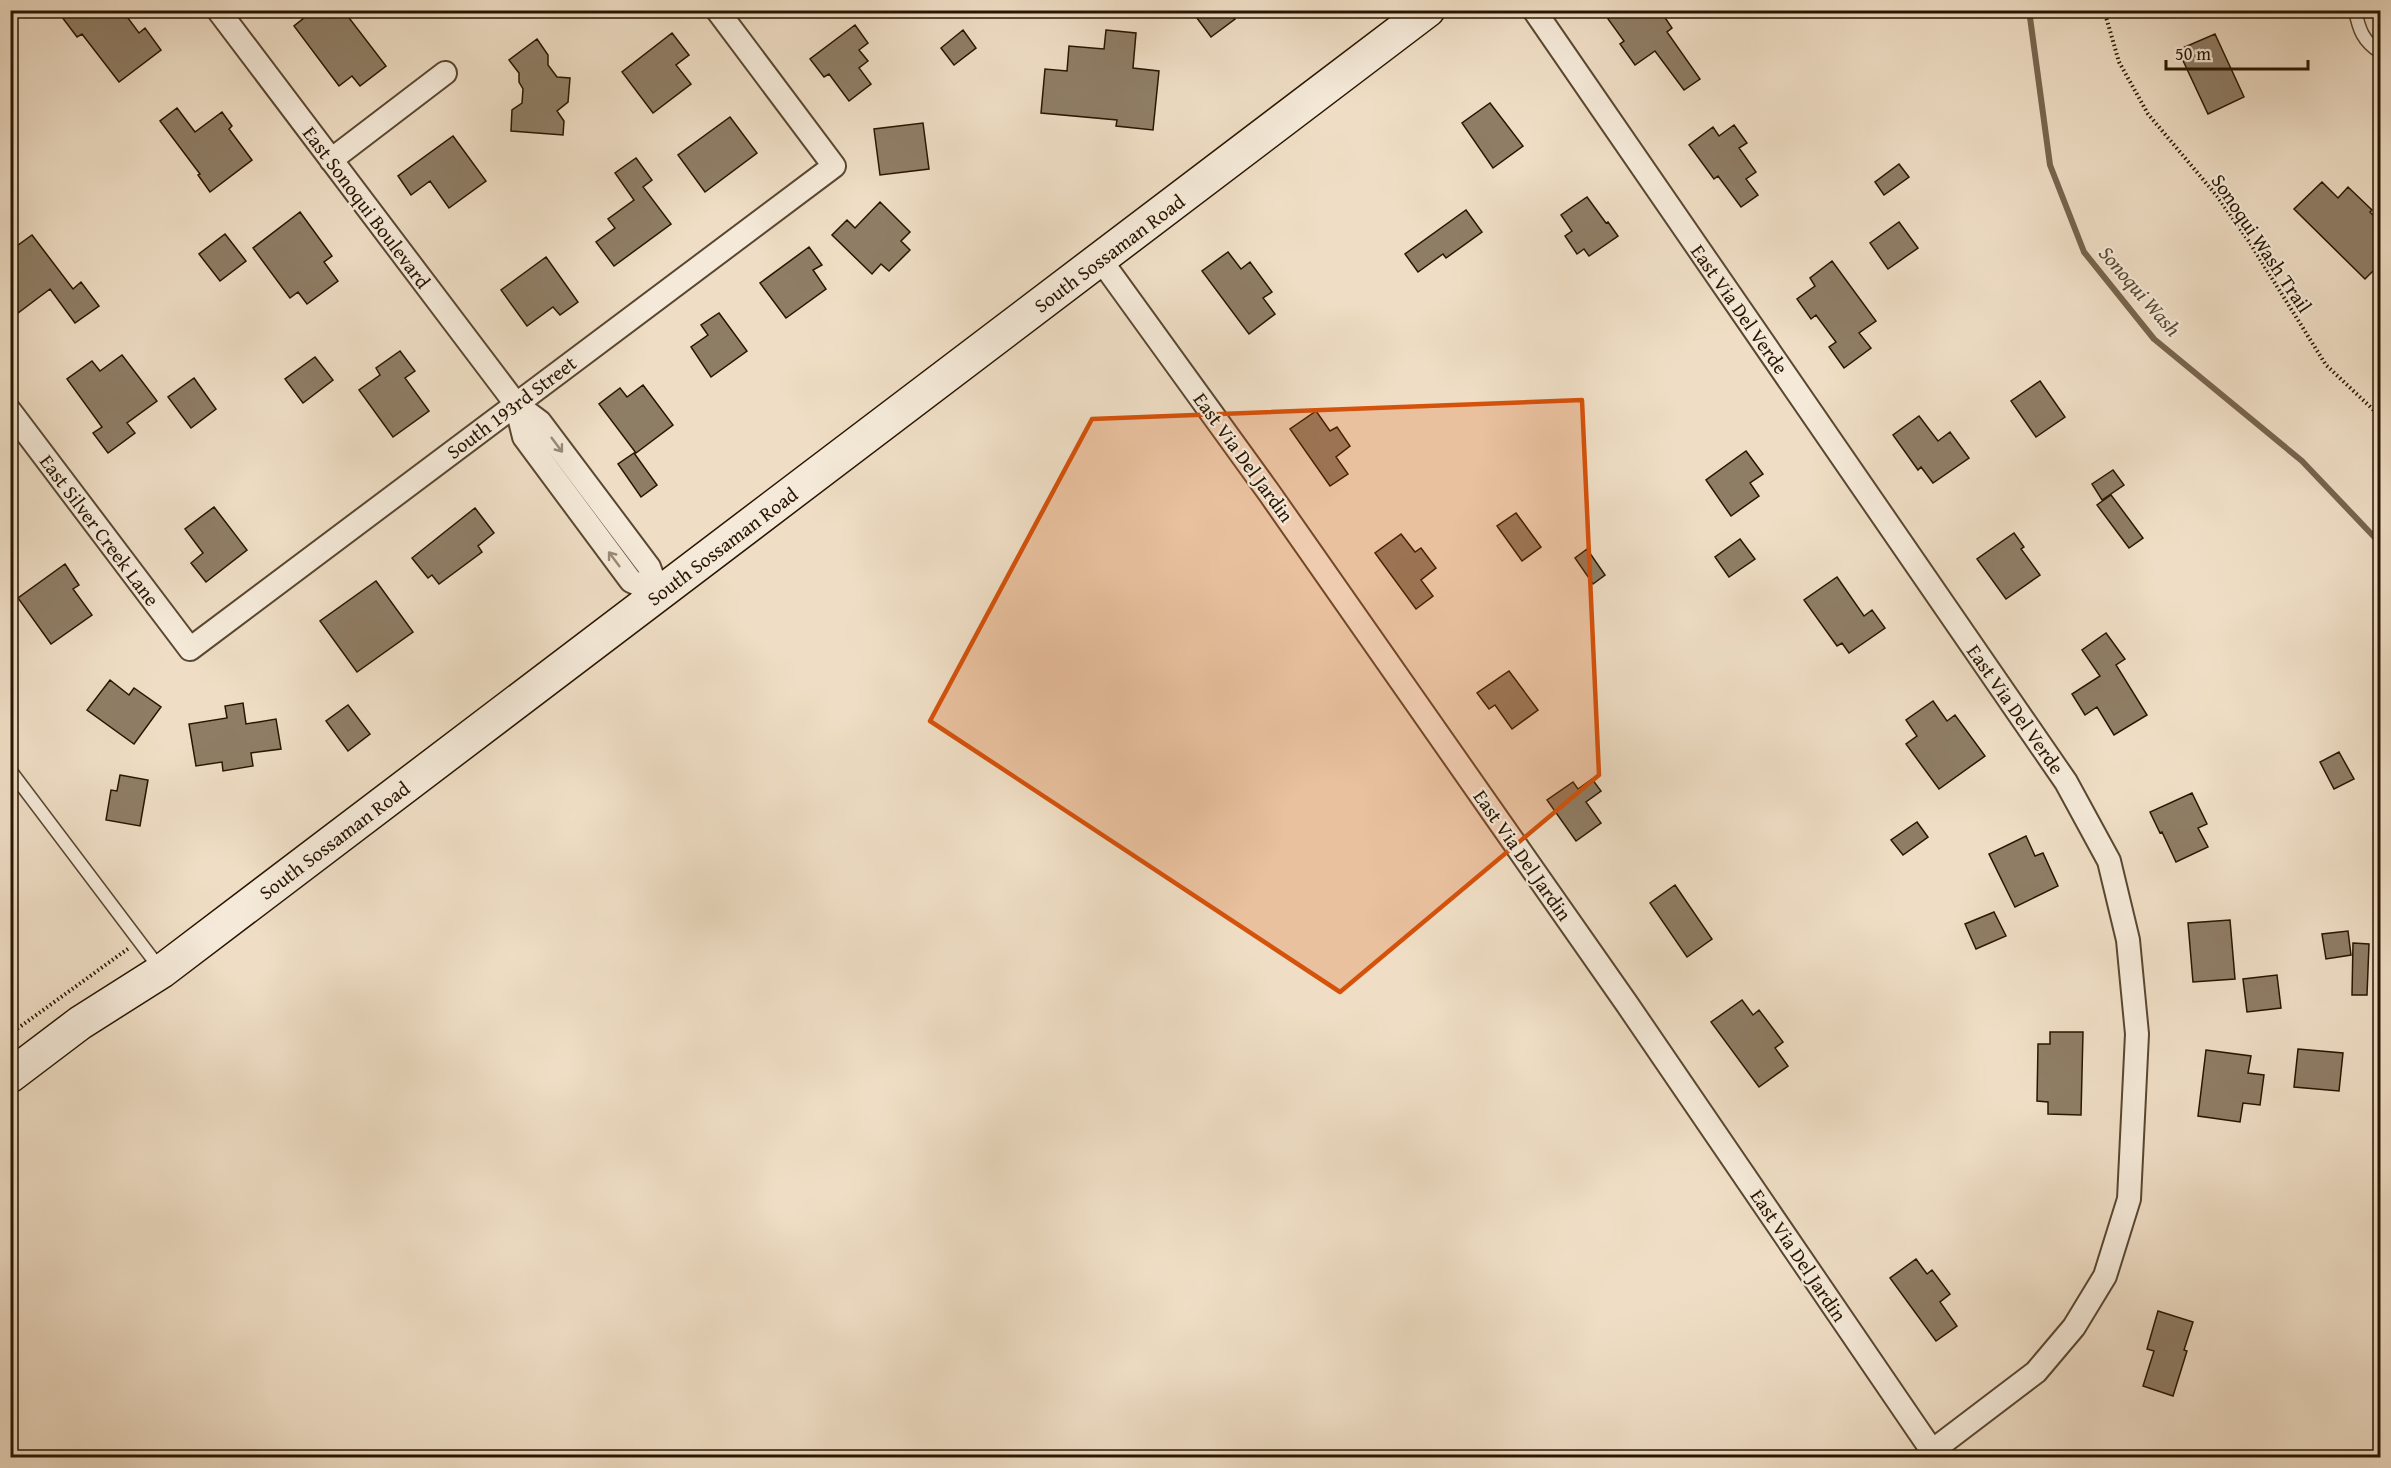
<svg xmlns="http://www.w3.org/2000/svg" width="2391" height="1468" font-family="'Gentium Book Plus',serif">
	<rect width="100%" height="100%" fill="#efdec5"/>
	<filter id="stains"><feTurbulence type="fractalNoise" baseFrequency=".00333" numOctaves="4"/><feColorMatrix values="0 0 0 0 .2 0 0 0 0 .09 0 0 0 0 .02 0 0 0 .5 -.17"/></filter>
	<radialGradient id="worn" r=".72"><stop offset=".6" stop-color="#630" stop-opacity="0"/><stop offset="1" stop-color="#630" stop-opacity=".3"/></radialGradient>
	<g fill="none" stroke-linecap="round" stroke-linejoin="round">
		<path stroke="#77654e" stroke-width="6" d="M2029 10 2050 165 2084 252 2154 339 2302 461 2380 543"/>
	</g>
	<path fill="#8f7e66" stroke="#281500" stroke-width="1.5" d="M70 10H122L139 33 145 28 161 50 119 82 82 34 77 37 62 17Z
		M314 10H343L386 66 360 86 352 76 339 86 294 26Z
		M1191 10H1228L1235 19 1211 37Z
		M1620 10H1660L1672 28 1667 32 1700 79 1684 90 1655 51 1635 65 1620 44 1624 41 1608 19Z
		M855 25 868 43 859 50 868 61 859 68 871 84 849 101 829 74 824 77 810 59Z
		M963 30 976 48 954 65 941 48Z
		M1106 30 1136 33 1133 68 1159 71 1153 130 1116 126 1117 120 1041 113 1045 69 1067 71 1069 46 1104 49Z
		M672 33 689 55 676 65 691 84 653 113 622 72Z
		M2215 34 2244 97 2208 114 2178 50Z
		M537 39 548 55V65L557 77 570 78 568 102 557 111 564 121 563 135 511 131 512 110 522 103 523 89 519 82V73L509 60Z
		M1490 103 1523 146 1493 168 1462 123Z
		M177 108 195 132 222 112 232 126 229 129 252 160 210 192 198 175 200 174 160 121Z
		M730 117 757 153 705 192 678 155Z
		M923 123 929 169 880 175 874 129Z
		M1734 125 1747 143 1739 148 1756 172 1746 179 1758 195 1741 207 1718 176 1714 179 1689 145 1713 127 1719 136Z
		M453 136 486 181 449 208 430 181 411 195 398 176Z
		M636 158 652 180 643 187 671 224 614 266 596 242 615 228 608 219 634 200 615 173Z
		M1899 164 1909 177 1884 195 1875 182Z
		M2322 182 2338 198 2348 187 2372 210 2370 212 2380 222V264L2365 279 2294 209Z
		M1587 197 1606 223 1608 222 1618 236 1589 256 1584 249 1577 254 1565 236 1572 231 1561 215Z
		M880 202 910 232 901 241 910 250 889 271 881 264 872 274 832 235 847 220 855 228Z
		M1466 210 1482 232 1446 258 1443 254 1418 272 1405 254Z
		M300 212 332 256 324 262 338 281 307 304 298 292 290 298 253 248Z
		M1899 222 1918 248 1888 269 1870 243Z
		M225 234 246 261 220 281 199 254Z
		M32 235 73 289 81 282 99 306 75 323 50 289 10 319V251Z
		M809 247 822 265 813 270 826 289 786 318 760 283Z
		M1228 252 1241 269 1250 262 1272 292 1263 298 1275 314 1249 334 1202 271Z
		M546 257 578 302 560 315 553 307 527 326 501 290Z
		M1832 261 1876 321 1859 333 1871 348 1844 368 1829 347 1836 342 1816 315 1811 319 1797 299 1815 286 1810 278Z
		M719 313 747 351 711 377 691 347 708 335 701 325Z
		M400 351 415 371 405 378 429 411 393 437 359 390 380 375 376 368Z
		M122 355 157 401 127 423 135 433 108 453 93 433 102 427 67 379 92 361 100 371Z
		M315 357 333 380 303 403 285 379Z
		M194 378 216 409 191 428 168 397Z
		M2040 381 2065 417 2036 437 2011 401Z
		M643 385 673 425 636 453 599 404 620 388 627 397Z
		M1316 411 1330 431 1337 427 1350 446 1336 457 1348 474 1330 486 1290 429Z
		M1919 416 1938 441 1950 432 1969 458 1933 483 1921 467 1918 470 1893 435Z
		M1746 451 1763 474 1750 483 1759 496 1731 516 1706 480Z
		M634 453 657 485 641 497 618 464Z
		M2113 470 2124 485 2102 500 2092 484Z
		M2111 495 2143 538 2129 548 2097 505Z
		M214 507 247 550 206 582 191 563 203 553 185 529Z
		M475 508 494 533 478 546 482 552 439 584 432 575 428 578 412 558Z
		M1516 513 1541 547 1522 561 1497 526Z
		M2014 533 2024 547 2021 549 2040 575 2006 599 1977 559Z
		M1401 534 1415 552 1421 548 1436 568 1421 580 1433 596 1416 609 1375 553Z
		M1740 539 1755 559 1729 577 1715 557Z
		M1587 549 1605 575 1593 584 1575 558Z
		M65 564 79 585 73 589 92 615 51 644 18 598Z
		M1837 577 1864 616 1872 610 1885 628 1849 653 1842 643 1837 646 1804 600Z
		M376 581 413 632 357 672 320 621Z
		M2106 633 2125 659 2116 665 2147 715 2114 735 2097 707 2085 715 2072 694 2100 676 2082 650Z
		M1509 671 1538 710 1512 729 1495 705 1489 709 1477 693Z
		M110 680 129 695 134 688 161 707 134 744 87 710Z
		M1933 701 1947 721 1955 715 1985 756 1939 789 1906 744 1917 736 1906 720Z
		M243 703 246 724 276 719 281 749 251 753 253 766 223 771 222 762 196 766 189 724 227 718 225 706Z
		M348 705 370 734 348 751 326 721Z
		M2339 752 2354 779 2334 789 2320 762Z
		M120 775 148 780 140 826 106 820 111 790 117 791Z
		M1592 779 1601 791 1586 802 1601 823 1576 841 1547 800 1573 782 1578 789Z
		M2192 793 2207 824 2198 828 2208 847 2176 862 2162 832 2160 833 2150 812Z
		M1917 822 1928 837 1903 855 1891 840Z
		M2026 836 2035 856 2043 853 2058 886 2015 907 1989 854Z
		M1675 885 1712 939 1687 957 1650 903Z
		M1994 912 2006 936 1976 949 1965 924Z
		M2230 920 2235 979 2193 982 2188 923Z
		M2348 931 2351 955 2326 959 2322 934Z
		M2353 943 2369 944 2367 995H2352Z
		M2277 975 2281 1008 2247 1012 2243 979Z
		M1742 1000 1753 1015 1759 1010 1783 1042 1775 1048 1788 1066 1759 1087 1711 1022Z
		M2050 1032H2083L2081 1115 2048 1114V1102L2037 1101 2038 1044H2050Z
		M2298 1049 2343 1053 2339 1091 2294 1087Z
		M2206 1050 2251 1056 2248 1073 2264 1075 2260 1105 2243 1103 2240 1122 2198 1116Z
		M1916 1259 1927 1274 1932 1270 1950 1294 1940 1302 1957 1326 1936 1341 1890 1278Z
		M2158 1311 2193 1322 2184 1350 2187 1351 2173 1396 2143 1386 2154 1351 2147 1349Z"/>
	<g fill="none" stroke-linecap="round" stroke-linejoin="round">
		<g stroke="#5a4731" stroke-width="15">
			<path id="lane" d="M2355 10C2359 30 2363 41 2380 52
				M10 770 161 970"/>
		</g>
		<g stroke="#5a4731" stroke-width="26">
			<path id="street" d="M218 10 516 404 540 422 649 567 659 594
				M1534 10 2066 782 2109 861 2128 940 2137 1034 2129 1199 2105 1276 2074 1327 2036 1372 1932 1451
				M331 160 445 73
				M1100 259 1270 494 1627 1004 1937 1458
				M516 404 524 437 631 581 659 594
				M10 411 190 649 834 166 717 10"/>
		</g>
		<g stroke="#281500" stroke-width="36">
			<path id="secondary" d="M10 1076 80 1023 162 971 1428 10"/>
		</g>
		<path stroke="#281500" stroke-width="4" stroke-dasharray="1.5 3" stroke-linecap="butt" d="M2104 10 2119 62 2148 114 2217 196 2250 243 2326 365 2380 416
			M10 1034 129 948"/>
		<use href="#lane" stroke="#f5ead9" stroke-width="12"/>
		<use href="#street" stroke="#f5ead9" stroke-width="22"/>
		<use href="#secondary" stroke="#f5ead9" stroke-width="33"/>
	</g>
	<defs><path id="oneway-shaft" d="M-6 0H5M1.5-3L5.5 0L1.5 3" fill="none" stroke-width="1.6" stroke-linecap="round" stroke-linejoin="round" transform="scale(1.5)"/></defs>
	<g stroke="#998a77">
		<use href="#oneway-shaft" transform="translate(557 445) rotate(53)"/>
		<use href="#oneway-shaft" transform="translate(614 559) rotate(-127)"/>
	</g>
	<path fill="#d5520b" fill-opacity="0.2" stroke="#d5520b" stroke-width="4.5" stroke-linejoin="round" d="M1582 400 1599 775 1340 992 930 721 1092 419Z"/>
	<g text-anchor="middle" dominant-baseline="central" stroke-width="4.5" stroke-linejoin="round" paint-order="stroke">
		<g font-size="20" fill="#281500" stroke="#f5ead9">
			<text transform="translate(367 207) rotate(53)">East Sonoqui Boulevard</text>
			<text transform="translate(2262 243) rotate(56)">Sonoqui Wash Trail</text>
			<text transform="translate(1109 253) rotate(-37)">South Sossaman Road</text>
			<text transform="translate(1740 309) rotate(55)">East Via Del Verde</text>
			<text transform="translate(511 407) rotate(-37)">South 193rd Street</text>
			<text transform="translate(1244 457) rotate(54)">East Via Del Jardin</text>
			<text transform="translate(100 530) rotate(53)">East Silver Creek Lane</text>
			<text transform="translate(722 546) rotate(-37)">South Sossaman Road</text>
			<text transform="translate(2016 709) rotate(55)">East Via Del Verde</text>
			<text transform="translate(334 840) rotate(-37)">South Sossaman Road</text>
			<text transform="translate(1523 855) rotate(55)">East Via Del Jardin</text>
			<text transform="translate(1799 1255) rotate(56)">East Via Del Jardin</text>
		</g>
		<g font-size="21" font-style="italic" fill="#5c4a34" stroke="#f5ead9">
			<text transform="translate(2140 291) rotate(49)">Sonoqui Wash</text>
		</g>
	</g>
	<rect width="2391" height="1468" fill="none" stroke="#efdec5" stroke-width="36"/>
	<rect x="12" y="12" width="2367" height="1444" fill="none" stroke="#281500" stroke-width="3"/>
	<rect x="18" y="18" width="2355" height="1432" fill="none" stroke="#281500" stroke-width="1.5"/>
	<path d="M2166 60v9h142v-9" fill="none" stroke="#281500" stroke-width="3"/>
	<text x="2175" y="60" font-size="18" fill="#281500" stroke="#f5ead9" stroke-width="4.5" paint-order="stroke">50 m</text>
	<rect width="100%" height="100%" filter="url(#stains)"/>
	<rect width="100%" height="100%" fill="url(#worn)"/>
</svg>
